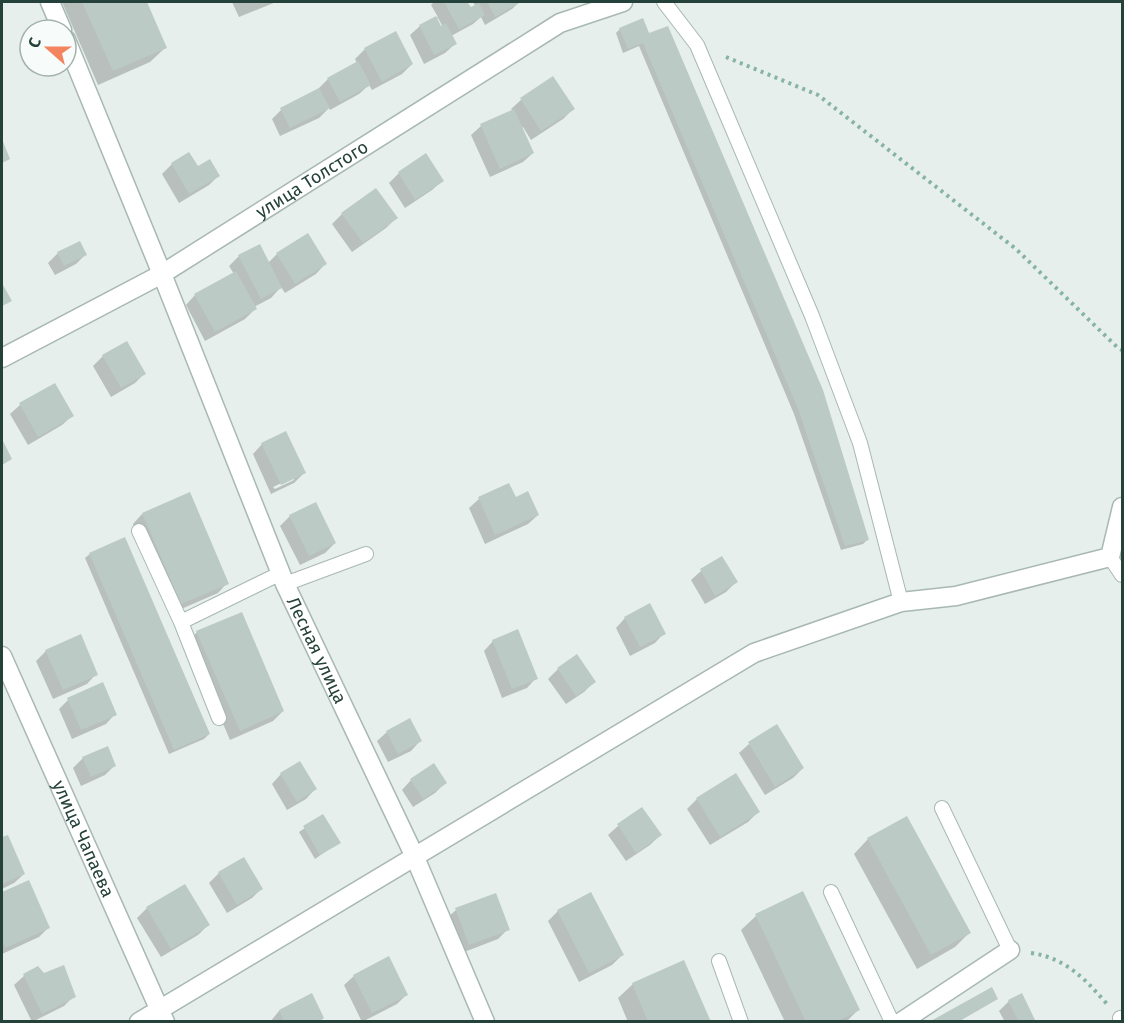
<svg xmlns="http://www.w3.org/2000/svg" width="1124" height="1023" font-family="'Fira Sans',sans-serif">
	<rect width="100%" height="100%" fill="#e6efeb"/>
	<path fill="#0003" fill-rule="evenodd" d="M62 2H145L165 48 150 62 98 85Z
		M232 2H276L239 17Z
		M434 2H466L470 9 476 7 473 2H519L512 9 485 25 481 17 473 24 451 36 455 44 445 53 424 64 410 35 420 26 438 17 431 5ZM438 18 443 27 440 28 436 19Z
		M643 20 868 539 863 544 841 550 794 414 639 46 623 53 616 33 620 29Z
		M365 49 412 64 402 74 372 90 369 85 359 94 330 110 329 108 319 118 280 136 272 119 281 110 318 89 328 79 357 63 355 59Z
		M521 100 573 109 563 119 531 140 523 127 521 128 533 153 523 162 490 177 471 135 481 126 513 111 511 109Z
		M189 154 197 168 218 176 209 185 179 203 162 174 172 164Z
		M425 155 442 181 432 190 405 208 389 183 399 173Z
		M342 214 396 218 386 228 352 252 332 224Z
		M308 235 325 264 316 274 285 293 281 287 271 298 254 307 255 309 245 319 205 341 186 305 195 295 234 274 229 266 239 256 268 263 277 254Z
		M58 253 85 255 76 264 55 275 48 263Z
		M103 356 144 374 135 383 111 397 93 366Z
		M54 385 72 416 62 425 28 445 10 414 20 405Z
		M262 444 304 473 294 483 271 494 253 454ZM294 477V480L275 489 273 487Z
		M479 499H515L538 515 528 524 485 544 469 508Z
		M142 514 227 583 218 593 172 613 133 524Z
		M290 516 335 543 325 553 300 565 280 526Z
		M90 554 209 734 204 739 169 754 85 558Z
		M721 558 736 582 726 592 705 604 691 580 701 571Z
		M625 618 664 633 655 643 630 656 616 628Z
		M197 632 283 711 273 721 230 740 188 642Z
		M493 641 536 678 527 688 502 698 484 651Z
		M46 651 96 674 87 684 53 699 36 661Z
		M558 669 594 682 584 692 566 704 548 679Z
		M68 700 115 714 106 724 72 739 59 709Z
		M387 732 420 741 411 751 388 762 377 741Z
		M749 744 803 768 793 778 765 795 739 753Z
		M83 758 115 765 105 775 81 786 73 768Z
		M281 774 315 789 306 799 287 810 272 784Z
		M411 780 445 783 435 793 413 807 402 790Z
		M697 799 758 812 748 822 710 845 687 809Z
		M642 809 660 835 650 845 626 861 608 835 618 826Z
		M323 816 339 842 315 859 299 832Z
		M7 837 24 874 14 883 2 889V839Z
		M868 839 969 933 955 947 917 969 854 854Z
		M243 859 261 889 252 898 227 913 209 883 219 873Z
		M28 882 49 927 39 937 2 954V894Z
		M802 893 858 1010 846 1022H785L741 930 756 916Z
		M147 908 208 925 198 935 161 957 137 918Z
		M456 910 508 929 498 939 459 954 446 919Z
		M558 911 622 955 612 965 579 982 548 921Z
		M43 975 74 996 64 1006 32 1022 14 985 24 976Z
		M354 976 406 995 397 1004 362 1022 344 985Z
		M633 984 709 1022H628L618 998Z
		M1009 1001 1035 1022H1005L999 1011Z
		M279 1011 323 1018 319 1022H270Z"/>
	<path fill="#bbcac4" d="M82 2H147L167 48 113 71Z
		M444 2H467L471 7 479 3 485 15 459 29Z
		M487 2H521L495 17Z
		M436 16 441 26 446 23 457 44 434 55 419 25Z
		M643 18 649 33 668 26 823 390 869 540 845 546 798 409 643 43 628 49 619 28Z
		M396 31 413 64 382 82 364 48Z
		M358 61 371 85 340 102 327 78Z
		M553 76 575 109 541 131 520 98Z
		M319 88 330 108 290 128 280 108Z
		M514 109 534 153 500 169 480 124Z
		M2 139 10 159 2 163Z
		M189 152 198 166 210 159 220 176 189 194 171 163Z
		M426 153 444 181 415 200 398 172Z
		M376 188 398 218 363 243 341 213Z
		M308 233 327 264 295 284 276 253Z
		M80 241 87 255 64 266 57 252Z
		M260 244 282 288 261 299 238 255Z
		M236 271 257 309 215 332 194 294Z
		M2 283 12 301 2 306Z
		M127 341 146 374 121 388 102 355Z
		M55 383 74 416 38 437 19 403Z
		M286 431 306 473 281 485 261 443Z
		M2 439 12 459 2 465Z
		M509 483 516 497 528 491 539 515 495 535 478 497Z
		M190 492 229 584 181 604 142 513Z
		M316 502 336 543 309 556 289 515Z
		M125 537 210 734 174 750 89 553Z
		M722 556 738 582 715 596 700 569Z
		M650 603 666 634 640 647 624 617Z
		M242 612 284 711 240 731 196 631Z
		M518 629 538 679 512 689 492 640Z
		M81 634 98 675 63 690 45 650Z
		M577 654 596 682 576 696 557 668Z
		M103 682 117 715 81 730 67 698Z
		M410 718 422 741 398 754 386 731Z
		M777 724 804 768 775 787 748 742Z
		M108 746 116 766 91 777 82 757Z
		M300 761 317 789 297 802 280 773Z
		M434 763 447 783 423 799 410 779Z
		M736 773 760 812 720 837 696 798Z
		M642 807 662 835 636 853 617 824Z
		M323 814 341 843 320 855 303 826Z
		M907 816 971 933 931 955 867 838Z
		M8 835 25 874 2 884V837Z
		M244 857 263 889 237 905 218 872Z
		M29 880 50 928 5 948 2 939V892Z
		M185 884 210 925 171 949 146 907Z
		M803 891 860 1010 836 1022H806L755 914Z
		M591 892 624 955 589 973 557 910Z
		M496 893 510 930 469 945 455 908Z
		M389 956 408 995 372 1013 353 975Z
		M684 960 711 1022H648L632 983Z
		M64 965 76 997 42 1014 23 974 38 966 44 973Z
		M992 987 998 999 958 1022H929Z
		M312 993 324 1018 318 1022H284L279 1010Z
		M1022 993 1036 1022H1019L1008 1000Z"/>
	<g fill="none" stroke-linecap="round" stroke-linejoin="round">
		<g stroke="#a8b8b2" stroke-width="16">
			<path id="service" d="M664 2 697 45 812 316 860 443 901 602
				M139 531 181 622 219 718
				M1110 557 1122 575
				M285 584 366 554
				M181 622 281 573
				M942 808 1010 950
				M831 892 892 1022
				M719 961 741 1022
				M1120 1018 1121 1022"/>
		</g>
		<g stroke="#a8b8b2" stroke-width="21">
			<g id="minor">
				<path d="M50 2 62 30"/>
				<path id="s1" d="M66 40 162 274 285 584 414 855 485 1022"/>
				<path id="s2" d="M2 358 162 274 560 23 623 2"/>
				<path d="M139 1022 754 653 901 602 956 596 1110 557 1122 507"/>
				<path d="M901 1022 1010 950"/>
			</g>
		</g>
		<g stroke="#a8b8b2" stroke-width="21">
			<g id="tertiary">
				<path id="s3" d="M2 656 165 1022"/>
			</g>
		</g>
		<path stroke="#86b3a5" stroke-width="4" stroke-dasharray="3 4.5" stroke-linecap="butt" d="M726 57 818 95 1016 249 1118 348 1122 350
			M1031 953C1066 958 1085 979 1107 1004"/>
		<use href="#service" stroke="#fff" stroke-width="14"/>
		<use href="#minor" stroke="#fff" stroke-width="18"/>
		<use href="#tertiary" stroke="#fff" stroke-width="18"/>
	</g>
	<g text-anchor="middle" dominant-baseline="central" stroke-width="6" stroke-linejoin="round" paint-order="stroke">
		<g font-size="18" fill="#24423a" stroke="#f7fbf9">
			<text stroke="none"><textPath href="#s2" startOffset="358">улица Толстого</textPath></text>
			<text stroke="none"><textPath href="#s1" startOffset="660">Лесная улица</textPath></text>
			<text stroke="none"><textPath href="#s3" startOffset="200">улица Чапаева</textPath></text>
		</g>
	</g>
	<rect width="1124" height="1023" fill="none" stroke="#24423a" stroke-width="6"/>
	<g transform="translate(48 48) rotate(291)"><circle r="28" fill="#f7fbf9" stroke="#a3b1ad" stroke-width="1.5"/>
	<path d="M0-4.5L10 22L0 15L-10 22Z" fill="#f4845f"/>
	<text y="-9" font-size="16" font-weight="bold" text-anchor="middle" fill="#24423a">С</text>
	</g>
</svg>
